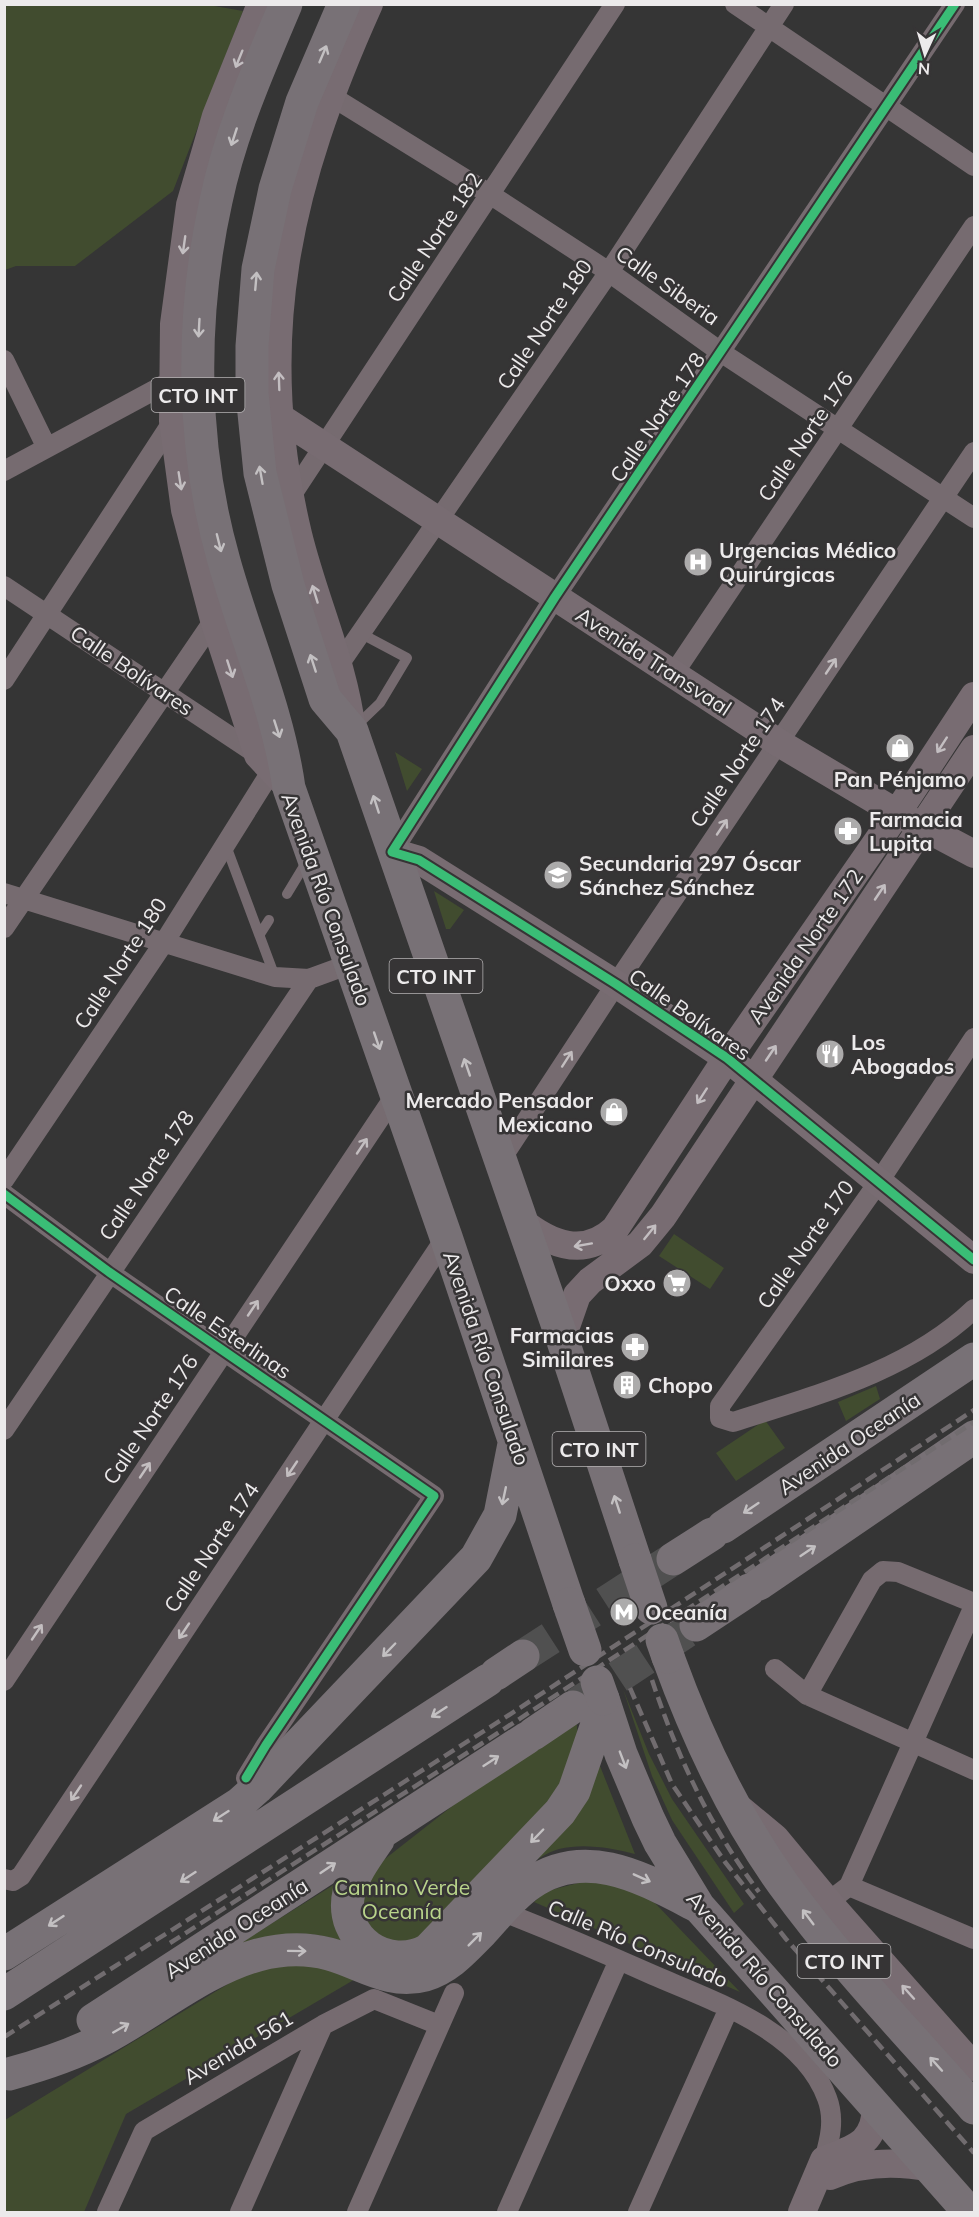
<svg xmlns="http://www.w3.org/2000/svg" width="979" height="2217" font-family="Mulish,sans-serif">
	<rect width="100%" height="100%" fill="#353535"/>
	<path fill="#414c2f" d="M203 4 243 11 173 191 75 266H16L5 270V5Z
		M395 752 422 769 407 791Z
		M434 891 464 910 450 929H446Z
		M674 1234 724 1268 710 1289 659 1256Z
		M876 1386 880 1399 846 1421 838 1402Z
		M765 1420 785 1448 736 1481 716 1453Z
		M623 1689 649 1754 672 1799 744 1904 734 1913 672 1820 652 1776Z
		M576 1716 578 1738 562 1789 427 1934C420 1937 413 1943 405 1943 367 1945 350 1903 367 1873L469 1793Z
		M600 1766 635 1854C611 1848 584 1843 559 1849 547 1852 535 1861 525 1867Z
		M586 1881C613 1881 634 1889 656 1904L740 1992 534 1902 547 1891Z
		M335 1884 344 1942C301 1926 265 1935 226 1952Z
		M314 1963 357 1978 126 2114 84 2212H5V2120L251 1970Z"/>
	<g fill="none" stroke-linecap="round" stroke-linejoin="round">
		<path stroke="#505050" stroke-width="33" stroke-dasharray="33 16" stroke-linecap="butt" d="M523 1656 673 1559
			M577 1704 696 1625"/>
		<path stroke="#766b70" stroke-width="10" d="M354 728 380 703 407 658 360 633
			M225 843 275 977
			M287 894 307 861
			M260 934 269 920"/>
		<path stroke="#766b70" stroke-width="20" d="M735 4 974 166
			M331 96 491 195 609 272 722 353 974 518
			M4 360 46 446
			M4 471 173 380
			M291 496 615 4
			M4 586 258 755
			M338 666 609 272 784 4
			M674 673 974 226
			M4 680 173 421
			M392 852 555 597 955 4
			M4 893 275 977 309 979 350 964
			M4 928 214 620
			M974 1038 878 1183 720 1406V1418L733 1422C817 1395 909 1371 974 1309
			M500 1161 616 984 974 452
			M4 1180 165 941 272 770
			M4 1194 109 1272 434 1496 266 1745 246 1778
			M4 1430 309 979
			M775 1669 807 1695 974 1770
			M4 1681 396 1094
			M807 1695 872 1580 883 1571 898 1572 974 1603
			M4 1879 13 1881 21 1876 446 1237
			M849 1886 974 1939
			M828 1902 849 1886 974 1606
			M511 1915C559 1934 606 1954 653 1975 713 2001 802 2030 827 2098 835 2119 830 2139 824 2160
			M107 2212 144 2131 323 2025 374 1999 439 2025
			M240 2212 323 2025
			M357 2212 454 1993
			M507 2212 619 1960
			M638 2212 729 2008"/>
		<path stroke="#786c72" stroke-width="28" d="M261 4 216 116 190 205 174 324 173 421 185 510 214 620 258 755 289 788
			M281 418 779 743 897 813 974 854
			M352 731C344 663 314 600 298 534 251 338 288 184 369 4
			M392 852 419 860 616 984 727 1058 974 1260
			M521 1221C551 1245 584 1258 615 1229L727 1058 897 813 974 696
			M562 1338 577 1295 590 1281 640 1244 663 1216 974 749
			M740 1809 775 1838 828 1902 974 2067
			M830 2176C863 2161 897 2161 932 2168
			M802 2212 824 2160C855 2148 875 2144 876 2107"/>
		<path stroke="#787176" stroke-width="33" d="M286 4C259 68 230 133 216 201 190 318 191 446 224 561 245 637 278 710 289 788L446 1237 569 1604
			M344 4 302 102 275 189 258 269 252 346V393L260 473 288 585 325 699 352 731 562 1338 635 1560
			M723 1527 974 1359
			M673 1559 712 1534
			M759 1584 974 1437
			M696 1625 749 1590
			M668 1657C697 1737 733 1814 783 1884 840 1963 909 2034 974 2108
			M496 1674 523 1656
			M603 1699 621 1754 648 1818 660 1843 699 1907 969 2212
			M533 1734 573 1707
			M378 1840C367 1856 354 1873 349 1892 338 1940 388 1972 428 1950L560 1812 574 1791 604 1704
			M4 1954 239 1804 257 1788 476 1558 500 1515 514 1444
			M4 1994 488 1680
			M93 2020 527 1738
			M9 2074C42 2065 73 2055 103 2039 153 2013 203 1970 258 1955 281 1949 306 1948 329 1954 362 1963 389 1985 425 1975 449 1968 465 1949 482 1932 497 1916 512 1896 530 1884 587 1844 646 1880 699 1907"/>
		<path stroke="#716c6f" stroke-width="4.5" stroke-dasharray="12 6" stroke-linecap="butt" d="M652 1680C678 1758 710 1827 759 1892
			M630 1688 672 1784 725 1862 786 1939 974 2153
			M170 1943 481 1744 974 1422
			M4 2037 509 1715 974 1410"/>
		<path stroke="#787176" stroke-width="33" d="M635 1560 651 1608
			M569 1604 585 1650
			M662 1640 668 1657
			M597 1682 603 1699"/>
		<g stroke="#363435" stroke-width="13">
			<path id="cycleway" d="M955 4 555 597 392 852 419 860 616 984 727 1058 974 1260
				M4 1194 109 1272 434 1496 266 1745 246 1778"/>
		</g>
		<use href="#cycleway" stroke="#3abd76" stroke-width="9"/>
	</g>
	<defs><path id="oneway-shaft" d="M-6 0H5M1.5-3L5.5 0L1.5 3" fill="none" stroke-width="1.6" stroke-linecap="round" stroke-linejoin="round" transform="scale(1.5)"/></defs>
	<g stroke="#c3c0c2">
		<use href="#oneway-shaft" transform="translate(323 54) rotate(-67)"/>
		<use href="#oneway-shaft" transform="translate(234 137) rotate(108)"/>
		<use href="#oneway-shaft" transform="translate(256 281) rotate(-85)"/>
		<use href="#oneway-shaft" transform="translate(199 328) rotate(93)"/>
		<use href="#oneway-shaft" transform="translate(261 475) rotate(-100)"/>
		<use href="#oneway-shaft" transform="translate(219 543) rotate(76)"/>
		<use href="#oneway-shaft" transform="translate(313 663) rotate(-108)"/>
		<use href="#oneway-shaft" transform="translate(277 729) rotate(72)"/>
		<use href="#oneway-shaft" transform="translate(376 804) rotate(-108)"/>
		<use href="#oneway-shaft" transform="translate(377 1041) rotate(71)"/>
		<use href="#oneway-shaft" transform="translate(467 1067) rotate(-109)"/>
		<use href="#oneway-shaft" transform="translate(504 1496) rotate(102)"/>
		<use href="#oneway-shaft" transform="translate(617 1504) rotate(-108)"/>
		<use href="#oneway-shaft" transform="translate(751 1508) rotate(146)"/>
		<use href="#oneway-shaft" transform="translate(808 1551) rotate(-34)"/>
		<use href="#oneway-shaft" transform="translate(389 1650) rotate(134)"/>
		<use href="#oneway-shaft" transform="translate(439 1712) rotate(147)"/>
		<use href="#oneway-shaft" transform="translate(623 1760) rotate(69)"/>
		<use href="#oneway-shaft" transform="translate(491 1761) rotate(-33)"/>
		<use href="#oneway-shaft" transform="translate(221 1816) rotate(147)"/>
		<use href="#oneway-shaft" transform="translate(537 1836) rotate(134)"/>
		<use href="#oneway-shaft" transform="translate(328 1868) rotate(-34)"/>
		<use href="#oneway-shaft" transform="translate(188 1877) rotate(147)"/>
		<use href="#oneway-shaft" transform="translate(642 1878) rotate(24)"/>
		<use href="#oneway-shaft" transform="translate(808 1917) rotate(-127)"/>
		<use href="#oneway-shaft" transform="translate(56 1921) rotate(147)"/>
		<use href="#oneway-shaft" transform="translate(475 1939) rotate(-45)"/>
		<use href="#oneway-shaft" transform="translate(297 1951) rotate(1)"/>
		<use href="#oneway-shaft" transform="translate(121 2028) rotate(-30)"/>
		<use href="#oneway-shaft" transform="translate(936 2064) rotate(-132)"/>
	</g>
	<g stroke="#c3bec1">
		<use href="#oneway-shaft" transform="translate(239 59) rotate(112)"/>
		<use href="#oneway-shaft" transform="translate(184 245) rotate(98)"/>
		<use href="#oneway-shaft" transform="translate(279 381) rotate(-92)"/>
		<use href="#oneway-shaft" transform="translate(180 481) rotate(81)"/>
		<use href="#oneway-shaft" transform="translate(315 594) rotate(-107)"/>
		<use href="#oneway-shaft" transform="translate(230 669) rotate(72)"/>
		<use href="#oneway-shaft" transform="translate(942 745) rotate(123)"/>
		<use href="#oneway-shaft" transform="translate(880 892) rotate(-56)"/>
		<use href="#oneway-shaft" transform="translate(771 1053) rotate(-56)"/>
		<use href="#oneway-shaft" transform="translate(702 1096) rotate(123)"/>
		<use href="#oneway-shaft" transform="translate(650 1232) rotate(-51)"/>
		<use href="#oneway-shaft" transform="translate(583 1245) rotate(170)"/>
		<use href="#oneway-shaft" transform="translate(908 1992) rotate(-132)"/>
	</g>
	<g stroke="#c3bec0">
		<use href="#oneway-shaft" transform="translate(831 666) rotate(-56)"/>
		<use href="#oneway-shaft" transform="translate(722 827) rotate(-56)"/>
		<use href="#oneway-shaft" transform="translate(567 1059) rotate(-57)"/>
		<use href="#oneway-shaft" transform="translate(362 1146) rotate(-56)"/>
		<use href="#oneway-shaft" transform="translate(253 1308) rotate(-56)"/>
		<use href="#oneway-shaft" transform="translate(292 1469) rotate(124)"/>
		<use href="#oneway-shaft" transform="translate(145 1470) rotate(-56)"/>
		<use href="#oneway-shaft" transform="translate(184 1631) rotate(124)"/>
		<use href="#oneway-shaft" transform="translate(37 1632) rotate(-56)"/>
		<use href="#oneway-shaft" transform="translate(76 1793) rotate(124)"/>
	</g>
	<defs>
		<g id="hospital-disc" transform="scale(1.5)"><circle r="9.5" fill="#acabab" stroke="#363435"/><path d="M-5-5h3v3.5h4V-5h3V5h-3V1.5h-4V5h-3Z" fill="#fff"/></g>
		<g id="shop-disc" transform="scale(1.5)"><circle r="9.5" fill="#acabab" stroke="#363435"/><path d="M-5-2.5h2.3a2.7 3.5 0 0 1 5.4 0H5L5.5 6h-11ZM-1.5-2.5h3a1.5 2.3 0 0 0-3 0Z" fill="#fff"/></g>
		<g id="pharmacy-disc" transform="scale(1.5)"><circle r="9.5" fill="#acabab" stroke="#363435"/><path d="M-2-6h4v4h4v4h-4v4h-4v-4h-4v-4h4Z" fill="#fff"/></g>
		<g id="school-disc" transform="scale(1.5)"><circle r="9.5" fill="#acabab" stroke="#363435"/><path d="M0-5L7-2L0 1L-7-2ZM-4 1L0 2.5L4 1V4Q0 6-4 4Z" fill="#fff"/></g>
		<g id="restaurant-disc" transform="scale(1.5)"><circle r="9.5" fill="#acabab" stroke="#363435"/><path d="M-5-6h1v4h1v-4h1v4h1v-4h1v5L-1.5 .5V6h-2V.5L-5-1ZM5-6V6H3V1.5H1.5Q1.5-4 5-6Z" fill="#fff"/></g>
		<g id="supermarket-disc" transform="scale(1.5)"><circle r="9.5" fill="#acabab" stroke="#363435"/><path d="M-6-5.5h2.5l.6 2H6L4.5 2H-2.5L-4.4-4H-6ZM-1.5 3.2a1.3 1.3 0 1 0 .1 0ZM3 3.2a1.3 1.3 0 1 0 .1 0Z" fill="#fff"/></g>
		<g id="building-disc" transform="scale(1.5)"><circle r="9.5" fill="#acabab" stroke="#363435"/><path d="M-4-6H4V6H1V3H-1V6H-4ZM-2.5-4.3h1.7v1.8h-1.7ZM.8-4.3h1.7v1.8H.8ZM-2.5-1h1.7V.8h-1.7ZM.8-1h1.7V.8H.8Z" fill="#fff"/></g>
		<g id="metro-disc" transform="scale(1.5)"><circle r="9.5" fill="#acabab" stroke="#363435"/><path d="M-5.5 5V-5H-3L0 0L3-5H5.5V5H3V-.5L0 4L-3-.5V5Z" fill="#fff"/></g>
	</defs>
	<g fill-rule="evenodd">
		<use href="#hospital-disc" x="698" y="562"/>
		<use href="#shop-disc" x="900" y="748"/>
		<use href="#pharmacy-disc" x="848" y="831"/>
		<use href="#school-disc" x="558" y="875"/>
		<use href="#restaurant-disc" x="830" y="1054"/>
		<use href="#shop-disc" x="614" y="1112"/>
		<use href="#supermarket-disc" x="677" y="1283"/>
		<use href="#pharmacy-disc" x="635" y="1347"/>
		<use href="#building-disc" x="627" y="1385"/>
		<use href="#metro-disc" x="624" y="1612"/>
	</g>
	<g text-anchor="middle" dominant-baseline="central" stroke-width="5" stroke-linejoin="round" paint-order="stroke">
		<g fill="#363435" stroke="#b5b3b4" stroke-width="1.5">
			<rect x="151.5" y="378" width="93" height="34" rx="4.5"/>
			<rect x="389.5" y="959" width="93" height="34" rx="4.5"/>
			<rect x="552.5" y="1432" width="93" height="34" rx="4.5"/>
			<rect x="797.5" y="1944" width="93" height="34" rx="4.5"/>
		</g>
		<g font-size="20" font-weight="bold" fill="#eceaeb">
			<text x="198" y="395">CTO INT</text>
			<text x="436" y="976">CTO INT</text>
			<text x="599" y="1449">CTO INT</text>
			<text x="844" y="1961">CTO INT</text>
		</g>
		<g font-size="21" fill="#eceaeb" stroke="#363435">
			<text transform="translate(434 237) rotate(-56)">Calle Norte 182</text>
			<text transform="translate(668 285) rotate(35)">Calle Siberia</text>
			<text transform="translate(544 324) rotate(-56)">Calle Norte 180</text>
			<text transform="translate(657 417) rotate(-56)">Calle Norte 178</text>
			<text transform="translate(805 436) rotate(-56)">Calle Norte 176</text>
			<text transform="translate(654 661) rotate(33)">Avenida Transvaal</text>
			<text transform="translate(132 670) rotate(34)">Calle Bolívares</text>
			<text transform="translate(737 762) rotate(-56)">Calle Norte 174</text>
			<text transform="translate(327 899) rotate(70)">Avenida Río Consulado</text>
			<text transform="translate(805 946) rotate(-55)">Avenida Norte 172</text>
			<text transform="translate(120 963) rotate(-57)">Calle Norte 180</text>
			<text transform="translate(690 1014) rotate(35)">Calle Bolívares</text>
			<text transform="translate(146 1175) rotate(-56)">Calle Norte 178</text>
			<text transform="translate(805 1244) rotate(-55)">Calle Norte 170</text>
			<text transform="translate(228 1332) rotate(34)">Calle Esterlinas</text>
			<text transform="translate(487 1358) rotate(71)">Avenida Río Consulado</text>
			<text transform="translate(150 1419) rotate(-56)">Calle Norte 176</text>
			<text transform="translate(849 1443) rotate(-34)">Avenida Oceanía</text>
			<text transform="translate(211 1547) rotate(-56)">Calle Norte 174</text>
			<text transform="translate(236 1928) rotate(-33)">Avenida Oceanía</text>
			<text transform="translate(638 1943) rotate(23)">Calle Río Consulado</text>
			<text transform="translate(765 1979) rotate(49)">Avenida Río Consulado</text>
			<text transform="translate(238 2047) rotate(-31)">Avenida 561</text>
		</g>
		<g font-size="21" font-weight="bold" fill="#eceaeb" stroke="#363435" text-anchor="start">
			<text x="719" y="550">Urgencias Médico<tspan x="719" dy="24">Quirúrgicas</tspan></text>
			<text x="900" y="779" text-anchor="middle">Pan Pénjamo</text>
			<text x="869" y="819">Farmacia<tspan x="869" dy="24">Lupita</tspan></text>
			<text x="579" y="863">Secundaria 297 Óscar<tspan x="579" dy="24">Sánchez Sánchez</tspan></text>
			<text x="851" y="1042">Los<tspan x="851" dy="24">Abogados</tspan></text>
			<text x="593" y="1100" text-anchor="end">Mercado Pensador<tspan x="593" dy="24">Mexicano</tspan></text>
			<text x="656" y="1283" text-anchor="end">Oxxo</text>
			<text x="614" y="1335" text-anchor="end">Farmacias<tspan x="614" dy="24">Similares</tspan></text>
			<text x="648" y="1385">Chopo</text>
			<text x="645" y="1612">Oceanía</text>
		</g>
		<g font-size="21" fill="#b9d48b" stroke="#363435">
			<text x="402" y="1887">Camino Verde<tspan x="402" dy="24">Oceanía</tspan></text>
		</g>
	</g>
	<rect width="979" height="2217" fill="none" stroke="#eceaeb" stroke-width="12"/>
	<g transform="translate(925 54) rotate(184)" stroke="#363435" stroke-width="4.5" paint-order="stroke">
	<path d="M0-4.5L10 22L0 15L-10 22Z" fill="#eceaeb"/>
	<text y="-9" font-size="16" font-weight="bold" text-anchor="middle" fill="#eceaeb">N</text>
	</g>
</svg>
